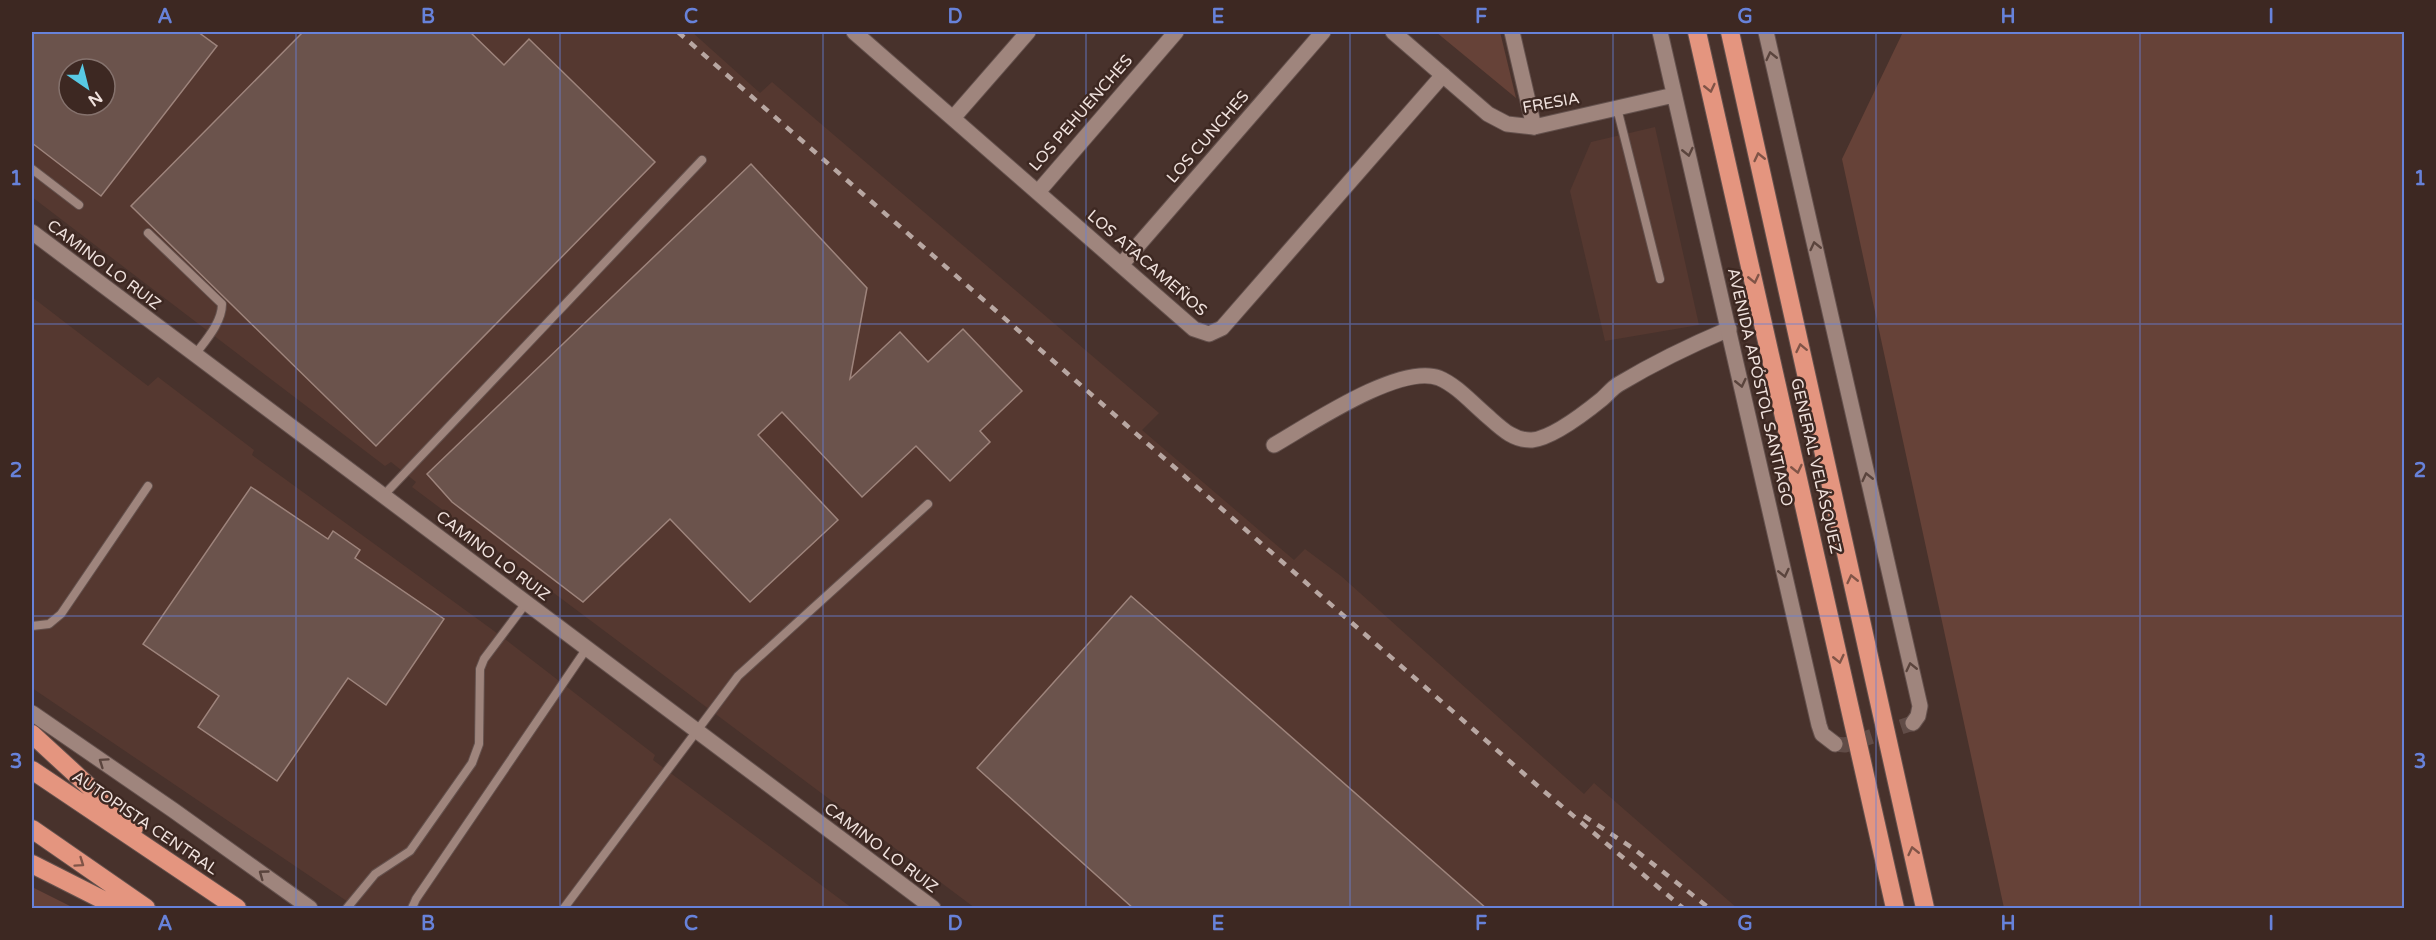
<svg xmlns="http://www.w3.org/2000/svg" width="2436" height="940" font-family="'Varela Round',sans-serif">
	<rect width="100%" height="100%" fill="#48322c"/>
	<path fill="#553830" fill-rule="evenodd" d="M32 32H692L760 93 772 82 1159 413 1142 430 1294 560 1305 549 1341 576 1584 794 1594 783 1737 908H975L412 487 416 482 391 462 385 466 32 197ZM69 69H105V105H69Z
		M1655 127 1699 325 1605 341 1570 191 1591 142Z
		M32 297 148 386 158 377 254 450 252 455 501 636 655 755 653 760 852 908H357L32 688Z"/>
	<path fill="#664238" d="M1436 32H1500L1516 98Z
		M1903 32H2404V908H2004L1842 159Z
		M32 887 74 908H32Z"/>
	<path fill="#6b534c" stroke="#9e847c" stroke-width="1.5" fill-rule="evenodd" d="M32 32H198L217 46 101 196 32 143ZM69 69H105V105H69Z
		M303 32H470L504 65 529 39 655 162 376 446 131 206Z
		M751 164 867 288 850 379 900 332 928 362 963 329 1022 391 980 431 990 442 950 481 916 446 862 497 782 412 758 435 838 520 750 602 670 519 583 602 452 502 427 474Z
		M251 487 328 539 333 531 360 550 355 558 444 619 386 705 348 678 277 781 198 727 219 696 143 644Z
		M1131 596 1487 909H1134L977 768Z"/>
	<g fill="none" stroke-linecap="round" stroke-linejoin="round">
		<path stroke="#614c47" stroke-width="15" stroke-dasharray="15 8" stroke-linecap="butt" d="M1835 744 1845 745 1913 723"/>
		<g stroke="#64514d" stroke-width="10">
			<path id="service" d="M1617 108 1660 279
				M32 169 79 205
				M148 233 222 304C222 323 205 341 194 356
				M383 496 702 160
				M32 626 49 624 61 614 148 486
				M347 908 375 874 410 851 472 763 479 744 480 669 484 659 526 603
				M412 908 416 899 587 648
				M564 908 738 676 928 504"/>
		</g>
		<g stroke="#64514d" stroke-width="17">
			<path id="minor" d="M854 32 1194 329 1209 334 1222 328 1443 75
				M1512 32 1534 127
				M953 118 1028 32
				M1038 192 1176 32
				M32 232 933 908
				M1121 265 1323 32
				M1274 445C1309 425 1400 363 1439 378 1456 385 1471 402 1485 414 1499 426 1512 441 1532 440 1552 438 1586 412 1602 399 1608 394 1612 388 1619 384 1654 363 1691 345 1729 329"/>
		</g>
		<g stroke="#64514d" stroke-width="17">
			<path id="tertiary" d="M1393 32 1488 114 1507 124 1534 127 1674 95
				M1660 32 1819 725 1822 734 1835 744
				M1766 32 1920 706 1918 716 1913 723"/>
		</g>
		<g stroke="#64514d" stroke-width="17">
			<path id="secondary" d="M32 713 173 810 310 908"/>
		</g>
		<g stroke="#64514d" stroke-width="20">
			<path id="motorway" d="M1697 32 1895 908
				M1730 32 1925 908
				M32 734 134 828
				M32 770 237 908
				M32 829 146 908
				M32 864 119 908"/>
		</g>
		<use href="#service" stroke="#9f857d" stroke-width="8"/>
		<use href="#minor" stroke="#9f857d" stroke-width="15"/>
		<use href="#tertiary" stroke="#9f857d" stroke-width="15"/>
		<use href="#secondary" stroke="#9f857d" stroke-width="15"/>
		<use href="#motorway" stroke="#e4957f" stroke-width="18"/>
		<path stroke="#b8a7a2" stroke-width="4.5" stroke-dasharray="8 8" stroke-linecap="butt" d="M678 32 1539 787 1683 908
			M1584 816 1634 849 1709 908"/>
	</g>
	<defs><path id="oneway-chevron" d="M-2-3.5L2.5 0L-2 3.5" fill="none" stroke-width="1.6" stroke-linecap="round" stroke-linejoin="round" transform="scale(1.5)"/></defs>
	<g stroke="#5a443d">
		<use href="#oneway-chevron" transform="translate(1771 56) rotate(-103)"/>
		<use href="#oneway-chevron" transform="translate(1688 152) rotate(77)"/>
		<use href="#oneway-chevron" transform="translate(1815 246) rotate(-103)"/>
		<use href="#oneway-chevron" transform="translate(1741 383) rotate(77)"/>
		<use href="#oneway-chevron" transform="translate(1867 477) rotate(-103)"/>
		<use href="#oneway-chevron" transform="translate(1784 573) rotate(77)"/>
		<use href="#oneway-chevron" transform="translate(1911 667) rotate(-103)"/>
		<use href="#oneway-chevron" transform="translate(103 762) rotate(-145)"/>
		<use href="#oneway-chevron" transform="translate(263 874) rotate(-144)"/>
	</g>
	<g stroke="#805447">
		<use href="#oneway-chevron" transform="translate(1710 88) rotate(77)"/>
		<use href="#oneway-chevron" transform="translate(1759 157) rotate(-103)"/>
		<use href="#oneway-chevron" transform="translate(1754 279) rotate(77)"/>
		<use href="#oneway-chevron" transform="translate(1801 348) rotate(-102)"/>
		<use href="#oneway-chevron" transform="translate(1797 469) rotate(77)"/>
		<use href="#oneway-chevron" transform="translate(1852 579) rotate(-103)"/>
		<use href="#oneway-chevron" transform="translate(1839 659) rotate(77)"/>
		<use href="#oneway-chevron" transform="translate(1913 851) rotate(-103)"/>
		<use href="#oneway-chevron" transform="translate(80 863) rotate(35)"/>
	</g>
	<path fill="none" stroke="#6782da" stroke-width="1.5" stroke-opacity="0.55" d="M296 32V908M560 32V908M823 32V908M1086 32V908M1350 32V908M1613 32V908M1876 32V908M2140 32V908M32 324H2404M32 616H2404"/>
	<g text-anchor="middle" dominant-baseline="central" stroke-width="5" stroke-linejoin="round" paint-order="stroke">
		<g font-size="16" fill="#f0e2de" stroke="#3d2822">
			<text transform="translate(1551 103) rotate(-10)">FRESIA</text>
			<text transform="translate(1081 113) rotate(-49)">LOS PEHUENCHES</text>
			<text transform="translate(1208 137) rotate(-49)">LOS CUNCHES</text>
			<text transform="translate(1147 263) rotate(41)">LOS ATACAMEÑOS</text>
			<text transform="translate(104 265) rotate(37)">CAMINO LO RUIZ</text>
			<text transform="translate(1760 387) rotate(77)">AVENIDA APÓSTOL SANTIAGO</text>
			<text transform="translate(1816 466) rotate(77)">GENERAL VELÁSQUEZ</text>
			<text transform="translate(493 556) rotate(37)">CAMINO LO RUIZ</text>
			<text transform="translate(145 823) rotate(34)">AUTOPISTA CENTRAL</text>
			<text transform="translate(881 848) rotate(37)">CAMINO LO RUIZ</text>
		</g>
	</g>
	<rect width="2436" height="940" fill="none" stroke="#3d2822" stroke-width="66"/>
	<g transform="translate(87 87) rotate(145)"><circle r="28" fill="#3d2822" stroke="#85726d" stroke-width="1.5"/>
	<path d="M0-4.5L10 22L0 15L-10 22Z" fill="#58c9e4"/>
	<text y="-9" font-size="16" font-weight="bold" text-anchor="middle" fill="#f0e2de">N</text>
	</g>
	<rect x="33" y="33" width="2370" height="874" fill="none" stroke="#6782da" stroke-width="2"/>
	<g font-size="20" text-anchor="middle" font-weight="bold" fill="#6782da">
		<text x="165" y="23">A</text>
		<text x="428" y="23">B</text>
		<text x="691" y="23">C</text>
		<text x="955" y="23">D</text>
		<text x="1218" y="23">E</text>
		<text x="1481" y="23">F</text>
		<text x="1745" y="23">G</text>
		<text x="2008" y="23">H</text>
		<text x="2271" y="23">I</text>
		<text x="16" y="185">1</text>
		<text x="2420" y="185">1</text>
		<text x="16" y="477">2</text>
		<text x="2420" y="477">2</text>
		<text x="16" y="768">3</text>
		<text x="2420" y="768">3</text>
		<text x="165" y="930">A</text>
		<text x="428" y="930">B</text>
		<text x="691" y="930">C</text>
		<text x="955" y="930">D</text>
		<text x="1218" y="930">E</text>
		<text x="1481" y="930">F</text>
		<text x="1745" y="930">G</text>
		<text x="2008" y="930">H</text>
		<text x="2271" y="930">I</text>
	</g>
</svg>
